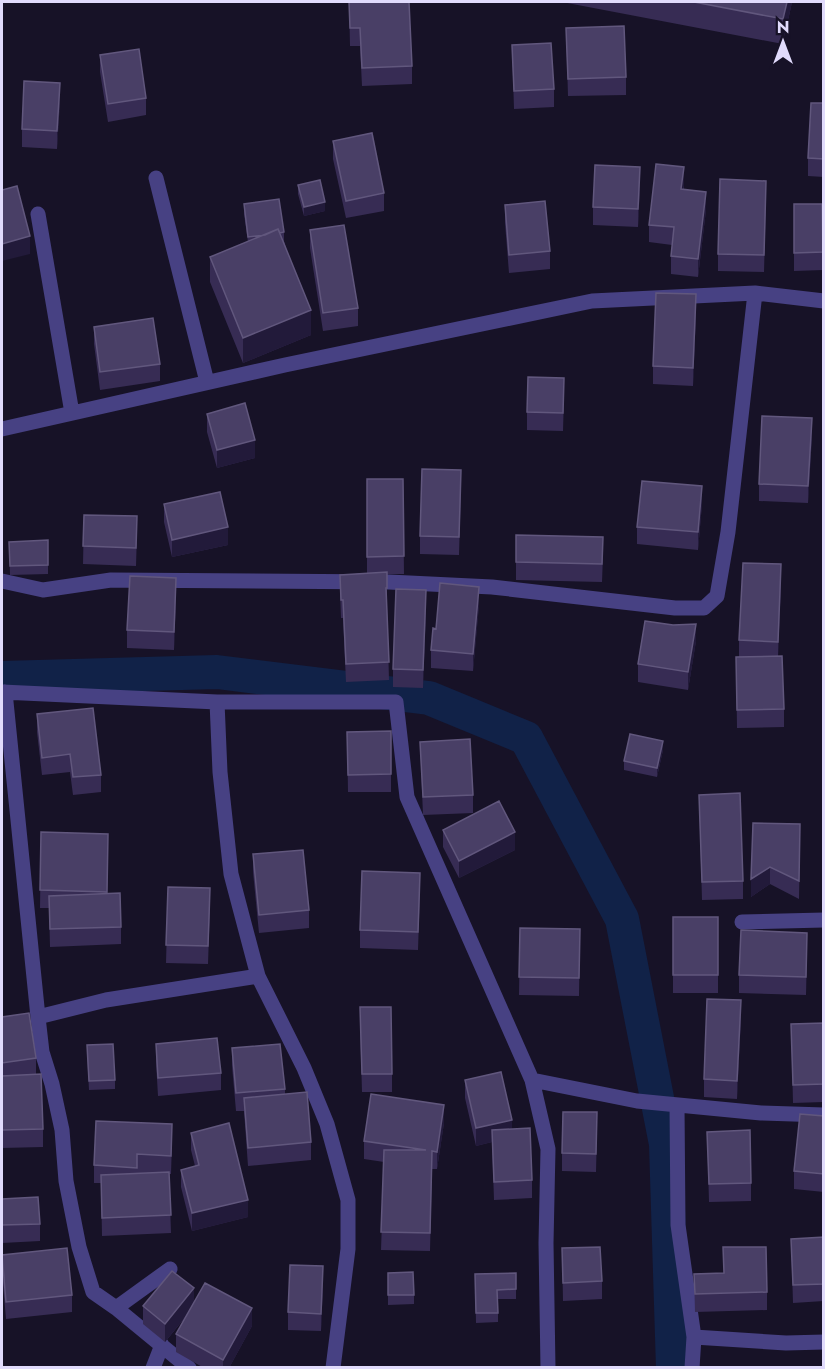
<svg xmlns="http://www.w3.org/2000/svg" width="825" height="1369" font-family="Jost,sans-serif">
	<rect width="100%" height="100%" fill="#171227"/>
	<g fill="none" stroke-linecap="round" stroke-linejoin="round">
		<path stroke="#112248" stroke-width="34" d="M2 678 217 672 429 698 526 738 622 919 666 1144 673 1368"/>
		<path stroke="#474183" stroke-width="15" d="M156 178 207 382
			M38 214 72 413
			M2 429 285 365 592 301 755 293 824 301
			M2 581 43 590 111 580 389 582 492 587 675 608H704L717 596 728 532 755 293
			M2 692 217 702H396L407 797 532 1080
			M5 692 38 1017
			M217 702 220 772 231 874 258 976 304 1068 327 1124 348 1200V1249L333 1368
			M742 922 824 920
			M677 1105 678 1225 694 1337 692 1368
			M170 1269 116 1308 93 1292 79 1247 66 1181 62 1130 52 1084 42 1052 38 1017 106 1000 258 976
			M116 1308 189 1368
			M694 1337 786 1343 824 1342
			M153 1368 162 1345
			M548 1368 546 1243 548 1149 532 1080 637 1101 761 1113 824 1115"/>
	</g>
	<path fill="#372c54" d="M349 2 412 66V84L362 86 360 46H350Z
		M562 2H792L783 44Z
		M566 28 626 77V95L568 96Z
		M512 45 554 89V107L514 109Z
		M100 55 146 98V115L108 122 100 72Z
		M60 101 57 149 22 147V129Z
		M824 103V177L808 176V158Z
		M333 141 384 193V211L346 218 333 159Z
		M298 185 325 211 304 216 298 194Z
		M640 185 638 227 593 225V207Z
		M684 185V189L706 210 698 277 671 274V256L672 245 649 242V225Z
		M766 198 764 272 718 271V254Z
		M244 204 284 232V241L311 335 243 363 210 282V257L248 242 244 214Z
		M794 204H822L823 270 794 271Z
		M505 205 550 251V269L509 273 505 223Z
		M310 230 358 308V326L323 331 310 248Z
		M696 312 693 386 653 384V366Z
		M94 327 160 364V381L100 390 94 344Z
		M564 396 563 431 527 430V412Z
		M207 414 255 458 217 468 207 432Z
		M812 436 808 503 759 501V484Z
		M367 479H403L404 574H387V605L389 680 346 682 343 618H341L340 592V575L367 573Z
		M461 488 459 555 420 554V536Z
		M164 504 228 545 172 557 164 522Z
		M702 504 698 550 637 544V527Z
		M84 515 137 533 136 566 83 564Z
		M516 535 603 555 602 582 516 580Z
		M9 542 48 565V574L10 575Z
		M781 582 778 656 784 709V727L737 728 736 657H739V640Z
		M176 596 174 650 127 648V630Z
		M479 605 473 671 431 668V650L436 629Z
		M426 608 423 688 393 687V669Z
		M696 641 688 690 638 682V664Z
		M37 714 101 775V792L73 795 70 772 42 775 37 732Z
		M391 731V792H348L347 732Z
		M420 742 473 795V813L423 815Z
		M663 750 657 777 624 770V761Z
		M699 795 743 881V899L702 900Z
		M443 830 515 850 459 878 443 847Z
		M41 832 108 852 107 893 121 927V944L50 947 49 908H40Z
		M800 842 799 899 770 884 751 897V879Z
		M253 854 309 910V928L259 933 253 872Z
		M168 887 210 906 208 964 166 963Z
		M420 890 418 950 360 948V930Z
		M673 917H718V993H673Z
		M520 928 580 929 579 996 519 995Z
		M807 950 806 995 739 993V975Z
		M2 1017 36 1058V1074L43 1129V1147L2 1148Z
		M741 1017 737 1099 704 1097V1079Z
		M824 1023V1102L793 1103 791 1024Z
		M360 1025 392 1074V1092H362Z
		M156 1044 221 1073V1090L158 1096 156 1062Z
		M232 1048 285 1089V1094L311 1142V1160L248 1166 244 1111H236L232 1066Z
		M87 1054 115 1080V1089L89 1090Z
		M465 1080 512 1129 532 1180V1198L494 1200 492 1142 476 1146 465 1098Z
		M824 1116V1192L794 1189V1171Z
		M444 1123 437 1169H432L430 1251 381 1250 384 1162 364 1159V1141Z
		M597 1130 596 1172 562 1171V1153Z
		M707 1132 751 1183V1201L709 1202Z
		M191 1133 248 1217 192 1231 181 1187V1170L195 1166 191 1150Z
		M172 1142 171 1174H169L171 1233 102 1236 101 1183H94V1165Z
		M2 1199 40 1224V1241L2 1243Z
		M824 1237V1301L793 1303 791 1239Z
		M562 1248 602 1281V1299L563 1301Z
		M2 1255 72 1295V1312L6 1319 2 1273Z
		M388 1273 414 1295V1304L388 1305Z
		M516 1273V1299H498V1322L476 1323 475 1274Z
		M694 1274 767 1292V1310L695 1312Z
		M323 1284 321 1331 288 1330V1312Z
		M194 1302 252 1326 229 1368H204L176 1352V1334L188 1314 165 1342 143 1324V1306Z"/>
	<path fill="#221a3a" d="M787 2H792L783 44V19Z
		M60 83V101L57 149V131Z
		M640 167V185L638 227V209Z
		M684 167V185L681 207V189Z
		M706 192V210L698 277V259Z
		M325 202V211L304 216V207Z
		M30 236V254L2 261V244Z
		M696 294V312L693 386V368Z
		M311 310V335L243 363V338Z
		M812 418V436L808 503V486Z
		M255 440V458L217 468V450Z
		M702 486V504L698 550V532Z
		M228 527V545L172 557V540Z
		M781 564V582L778 660V642Z
		M176 578V596L174 650V632Z
		M479 587V605L473 671V654Z
		M426 590V608L423 688V670Z
		M696 624V641L688 690V672Z
		M663 741V750L657 777V768Z
		M515 832V850L459 878V861Z
		M770 867V884L751 897V879Z
		M807 933V950L806 995V977Z
		M741 1000V1017L737 1099V1081Z
		M444 1105V1123L437 1169V1152Z
		M512 1120V1137L492 1130V1142L476 1146V1128Z
		M248 1200V1217L192 1231V1213Z
		M323 1266V1284L321 1331V1314Z
		M194 1288V1306L165 1342V1324Z
		M252 1308V1326L229 1368H223V1360Z"/>
	<path fill="#493f66" stroke="#61577d" stroke-width="1.5" d="M349 2H409L412 66 362 68 360 28H350Z
		M694 2H787L783 19Z
		M624 26 626 77 568 79 566 28Z
		M551 43 554 89 514 91 512 45Z
		M139 49 146 98 108 104 100 55Z
		M24 81 60 83 57 131 22 129Z
		M811 103H824V159L808 158Z
		M372 133 384 193 346 201 333 141Z
		M656 164 684 167 681 189 706 192 698 259 671 256 674 227 649 225Z
		M595 165 640 167 638 209 593 207Z
		M720 179 766 181 764 255 718 254Z
		M320 180 325 202 304 207 298 185Z
		M17 186 30 236 2 244V190Z
		M279 199 284 232 280 233 278 229 265 235 248 237 244 204Z
		M545 201 550 251 509 255 505 205Z
		M794 204H822L823 252 794 253Z
		M344 225 358 308 323 313 310 230Z
		M278 229 311 310 243 338 210 257Z
		M656 293 696 294 693 368 653 366Z
		M153 318 160 364 100 372 94 327Z
		M528 377 564 378 563 413 527 412Z
		M245 403 255 440 217 450 207 414Z
		M762 416 812 418 808 486 759 484Z
		M422 469 461 470 459 537 420 536Z
		M367 479H403L404 556 367 557Z
		M642 481 702 486 698 532 637 527Z
		M220 492 228 527 172 540 164 504Z
		M84 515 137 516 136 548 83 546Z
		M516 535 603 537 602 564 516 562Z
		M48 540V565L10 566 9 542Z
		M743 563 781 564 778 642 739 640Z
		M387 572V588H386L389 662 346 664 343 600H341L340 575Z
		M130 576 176 578 174 632 127 630Z
		M440 583 479 587 473 654 431 650 433 628 436 629Z
		M396 589 426 590 423 670 393 669Z
		M645 621 673 625 696 624 688 672 638 664Z
		M782 656 784 709 737 710 736 657Z
		M93 708 101 775 73 777 70 754 42 758 37 714Z
		M391 731V774L348 775 347 732Z
		M630 734 663 741 657 768 624 761Z
		M470 739 473 795 423 797 420 742Z
		M740 793 743 881 702 882 699 795Z
		M499 801 515 832 459 861 443 830Z
		M753 823 800 824 799 881 770 867 751 879Z
		M41 832 108 834 107 892 40 890Z
		M303 850 309 910 259 915 253 854Z
		M362 871 420 873 418 932 360 930Z
		M168 887 210 888 208 946 166 945Z
		M120 893 121 927 50 929 49 896Z
		M673 917H718V975H673Z
		M520 928 580 929 579 978 519 977Z
		M741 930 807 933 806 977 739 975Z
		M707 999 741 1000 737 1081 704 1079Z
		M360 1007H391L392 1074H362Z
		M29 1013 36 1058 2 1063V1017Z
		M824 1023V1084L793 1085 791 1024Z
		M217 1038 221 1073 158 1078 156 1044Z
		M113 1044 115 1080 89 1081 87 1045Z
		M280 1044 285 1089 236 1093 232 1048Z
		M501 1072 512 1120 476 1128 465 1080Z
		M41 1074 43 1129 2 1130V1076Z
		M307 1092 311 1142 248 1148 244 1098Z
		M371 1094 444 1105 437 1152 432 1151 430 1233 381 1232 384 1150H426L364 1141Z
		M563 1112H597L596 1154 562 1153Z
		M800 1114 824 1116V1174L794 1171Z
		M96 1121 172 1124 171 1156 137 1154V1168L94 1165Z
		M229 1123 248 1200 192 1213 181 1170 199 1165 191 1133Z
		M530 1128 532 1180 494 1182 492 1130Z
		M750 1130 751 1183 709 1184 707 1132Z
		M169 1172 171 1215 102 1218 101 1175Z
		M38 1197 40 1224 2 1225V1199Z
		M824 1237V1284L793 1285 791 1239Z
		M600 1247 602 1281 563 1283 562 1248Z
		M723 1247H766L767 1292 695 1294 694 1274 724 1273Z
		M67 1248 72 1295 6 1302 2 1255Z
		M290 1265 323 1266 321 1314 288 1312Z
		M172 1271 194 1288 165 1324 143 1306Z
		M413 1272 414 1295H388V1273Z
		M516 1273V1289L497 1290 498 1313H476L475 1274Z
		M205 1283 252 1308 223 1360 176 1334Z"/>
	<rect width="825" height="1369" fill="none" stroke="#e1dbfc" stroke-width="6"/>
	<g transform="translate(783 42)" stroke="#171227" stroke-width="4.5" paint-order="stroke">
	<path d="M0-4.5L10 22L0 15L-10 22Z" fill="#e1dbfc"/>
	<text y="-9" font-size="16" font-weight="bold" text-anchor="middle" fill="#e1dbfc">N</text>
	</g>
</svg>
